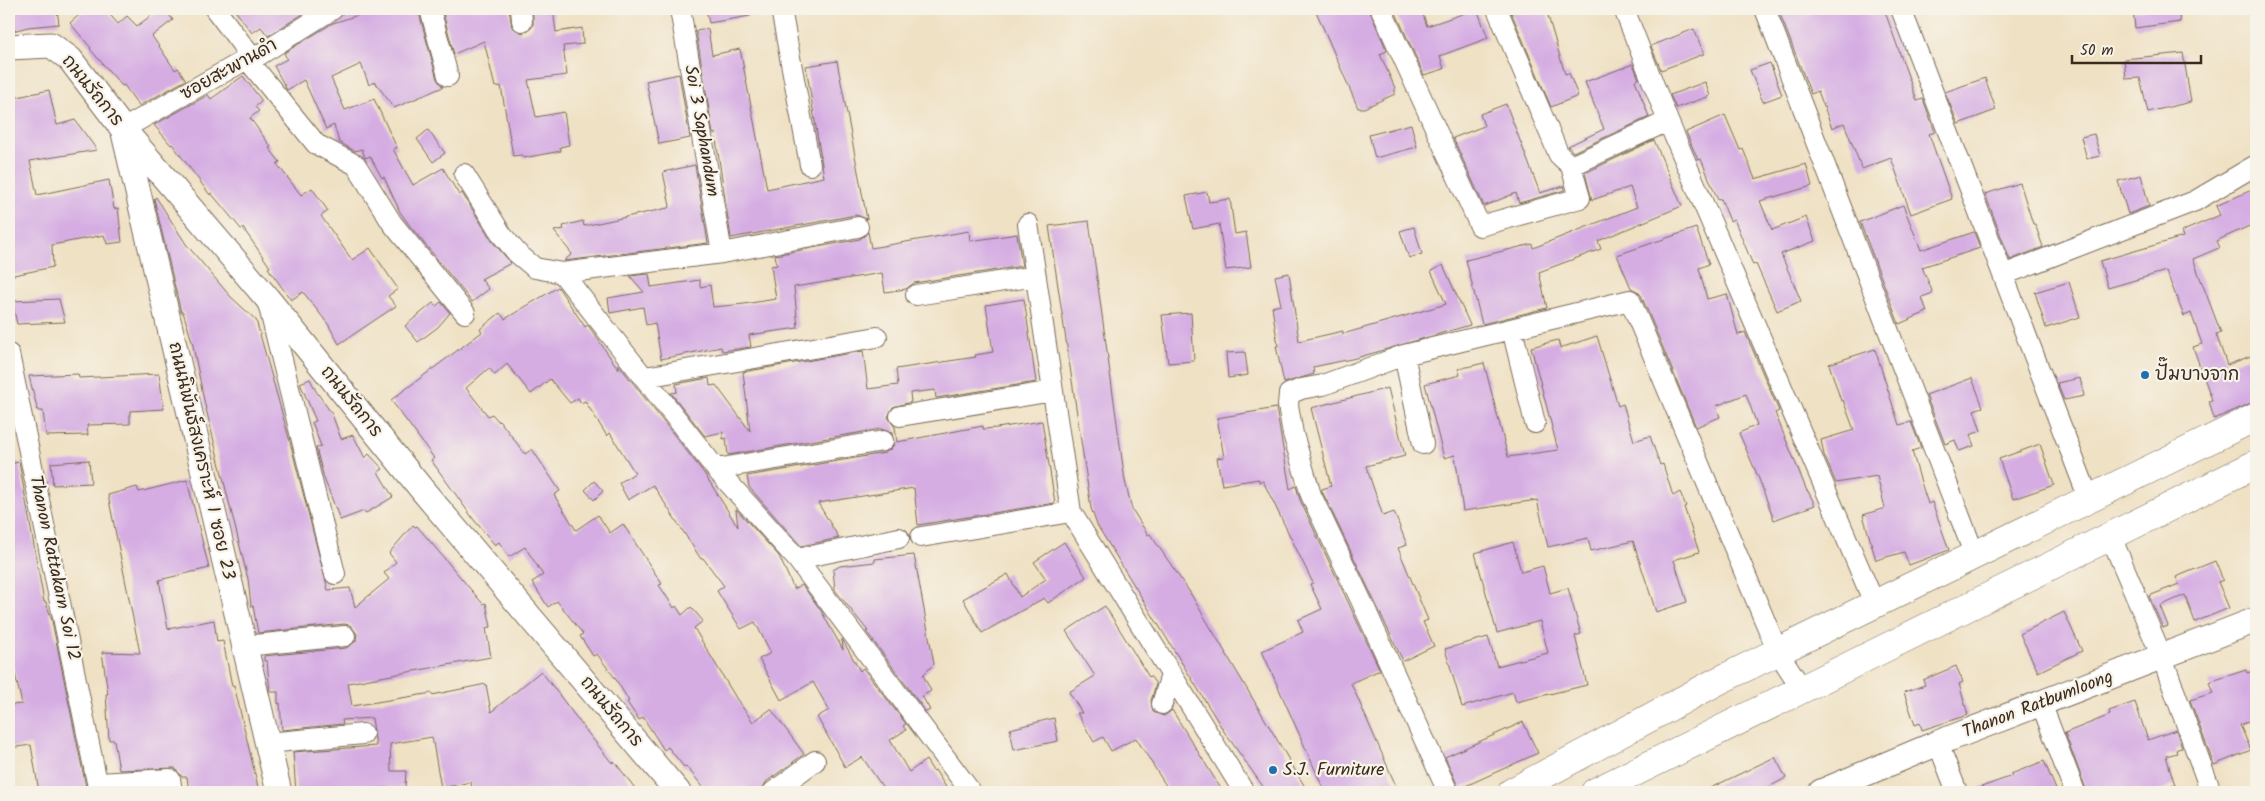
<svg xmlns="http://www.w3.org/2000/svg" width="2265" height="801" font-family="Kalam,'Playpen Sans Thai',sans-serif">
	<rect width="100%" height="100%" fill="#f7f3e8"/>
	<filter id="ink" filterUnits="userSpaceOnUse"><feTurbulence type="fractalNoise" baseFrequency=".02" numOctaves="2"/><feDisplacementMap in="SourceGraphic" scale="10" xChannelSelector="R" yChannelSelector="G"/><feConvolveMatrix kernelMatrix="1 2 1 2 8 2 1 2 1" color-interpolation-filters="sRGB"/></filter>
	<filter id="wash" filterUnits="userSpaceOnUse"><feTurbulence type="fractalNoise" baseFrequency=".0096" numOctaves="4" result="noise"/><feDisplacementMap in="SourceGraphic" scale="20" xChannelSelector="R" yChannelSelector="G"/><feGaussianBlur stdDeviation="1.12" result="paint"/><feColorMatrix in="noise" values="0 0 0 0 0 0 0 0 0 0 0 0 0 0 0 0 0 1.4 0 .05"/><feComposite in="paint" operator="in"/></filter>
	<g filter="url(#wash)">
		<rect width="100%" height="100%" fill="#efe1c4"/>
		<g id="blocks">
			<path fill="#d5ade3" d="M9 9H57L59 24 28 27 9 32Z
				M86 9H105L118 24 127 16 137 26 160 9H165L173 20 152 36 175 70 178 68 186 80 139 106 124 85 122 86 90 49 91 48 70 23Z
				M234 9H304L306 12 268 36 261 27 252 33Z
				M366 9H418L437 79 443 87 394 108 375 82 369 85 361 64 331 78 345 110 374 99 397 148 393 149 413 185 443 168 459 195 462 193 492 241 511 263 481 279 489 289 472 302 410 226 400 212 384 177 382 178 370 156 365 158 362 149 355 151 339 142 334 125 326 129 304 80 287 90 274 66 287 59 284 53 333 23 368 12Z
				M442 9H509L512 27 522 33 529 30 533 26V9H553L556 32 582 28 583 44 563 46 567 75 528 80 536 117 564 112 569 145 560 147 561 151 523 158 522 155 513 156 501 86 495 87 484 41 454 54Z
				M706 9H750V16L709 23Z
				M1315 9H1369L1387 51 1380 54 1395 88V94L1364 108H1358Z
				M1394 9H1421L1427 26 1477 9 1488 38 1440 56 1444 69 1424 75Z
				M1523 9H1546L1565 74 1569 73 1578 96 1551 107 1511 12Z
				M1778 9H1884L1917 101 1923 99 1935 132 1929 134 1952 199 1911 214 1891 158 1862 169 1844 123 1832 128 1818 91 1811 94Z
				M2178 9 2180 22 2135 28 2133 10Z
				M708 29 712 55 740 49 767 189 824 177 806 66 837 61 867 219 856 215 731 238 715 133 713 134 696 31Z
				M1694 29 1704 54 1661 70 1651 46Z
				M2183 53 2191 102 2148 112 2140 78 2126 79 2124 59Z
				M1770 63 1782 95 1763 102 1750 70Z
				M1633 64 1639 79 1635 80 1649 117 1573 152 1568 146 1604 129 1585 82Z
				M679 74 690 138 659 144 646 81Z
				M243 76 262 101 255 107 259 111 250 118 271 147 269 148 280 162 277 164 301 195 312 188 328 211 321 216 352 260 370 248 398 289 388 296 396 306 339 344 328 324 303 292 291 300 268 268 270 267 243 228 241 229 211 193 210 195 172 144 171 145 154 125 208 95 211 99Z
				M1985 78 1996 110 1958 124 1945 92Z
				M1705 82 1710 96 1676 108 1670 95Z
				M49 90 57 125 75 120 97 150 30 161 37 195 109 180 114 209 118 208 122 242 107 244 104 235 52 245 53 267 9 276V218H12L9 201V99Z
				M1506 104 1540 193 1564 186 1565 190 1519 203 1516 193 1484 206 1453 138 1484 126 1480 114Z
				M1725 115 1740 150 1743 149 1755 179 1806 164 1812 186 1760 201 1772 230 1806 217 1815 241 1781 254 1801 301 1777 311 1756 264 1753 265 1734 219 1730 221 1721 199 1718 200 1701 159 1698 160 1686 132Z
				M1411 124 1417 147 1375 158 1369 135Z
				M428 130 445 153 433 162 417 139Z
				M2094 134 2100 156 2087 159 2081 137Z
				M1654 140 1682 206 1598 241 1601 249 1539 272 1547 308 1482 324 1466 260 1532 244 1533 248 1637 207 1630 187 1592 200 1585 173Z
				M695 165 708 243 564 261 572 254 554 231 564 229 563 226 583 221 584 226 668 208 670 206 663 172Z
				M2141 175 2149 206 2128 214 2118 181Z
				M2020 183 2033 224H2035L2043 247 2010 260 1985 194Z
				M2256 188V223L2216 241 2219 248 2193 259 2221 333 2216 334 2227 365 2256 354V401L2214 419 2209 401 2212 400 2193 347 2202 344 2191 313 2184 316 2166 271 2108 288 2100 261 2183 237 2181 232 2220 215 2216 206Z
				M1207 192 1209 202 1230 199 1235 234 1246 232 1251 267 1226 270 1219 224 1193 229 1186 196Z
				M156 197 186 244 230 296 256 320 289 438 328 590 350 588 355 607 389 579 384 573 396 562 389 553 413 525 415 527 417 526 483 604 486 603 491 627 486 628 491 657 348 683 352 706 432 693V695L486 684 491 712 541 671 588 733 612 763 614 761 638 792H472L471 782 441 788 432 737 390 744 391 771H406L405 787 296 792 293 752 376 746 372 718 342 720 343 724 282 730 280 703 278 704V692H270L267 661H264V656L346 648 356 641 357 634 350 625 344 624 258 633 253 606H251L248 579 205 405 192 341 183 312H181L154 199Z
				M1903 205 1921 250 1974 232 1980 248 1922 267 1933 293 1922 297 1927 312 1899 324 1860 222Z
				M1089 221 1125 481 1132 509 1148 535 1150 534 1189 591 1308 792H1267L1225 733 1097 525 1091 508 1049 226Z
				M1414 227 1422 254 1409 258 1400 231Z
				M1696 228 1709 264 1699 268 1707 299 1727 294 1738 335 1745 332 1779 411 1775 413 1807 491H1808L1815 505 1774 520 1759 479 1739 433 1757 425 1746 394 1716 406 1720 417 1696 427 1641 295 1637 291 1631 288 1617 255Z
				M969 231 970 241 1017 234 1022 266 914 283 906 289 885 292 882 273 794 287 798 328 749 335 751 347 722 351 721 347 661 359 655 323 646 325 643 307 610 313 608 298 644 292 630 276 649 274 651 287 700 280V287L710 285 713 307 744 304 776 299 771 266 777 265 775 255 860 239 868 232 871 248Z
				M1443 265 1470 325 1356 358 1313 367 1314 374 1284 383 1276 346H1278L1272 307 1281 305 1275 276 1289 273 1299 341 1343 331V334L1446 304 1431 271Z
				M2069 282 2080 317 2046 328 2035 292Z
				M558 287 585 327 588 325 619 370 618 364 704 473 738 527 736 509 779 556 794 589 802 585 820 609 843 650 842 639 860 671 863 668 906 724 903 726 906 730 890 740 909 772 926 760 933 771 935 770 949 792H886L862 757 845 767 817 717 829 710 813 682 781 700 759 659 771 653 755 622 741 629 717 591 724 586 703 558 701 559 653 485 628 500 619 483 635 473 610 433 607 436 585 401 581 403 578 398 570 403 550 379 531 394 507 364 495 375 489 368 466 388 488 416 492 414 499 422 500 421 525 454 532 449 560 491 554 495 576 530 598 515 610 533 623 524 662 584 659 585 674 608 676 606 682 615 691 607 703 621 694 628 736 698 753 722 771 709 804 754 766 782 761 792H707L686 766 684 767 668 747 664 750 643 717 639 720 627 702 629 701 615 678 597 654 593 656 580 636 583 634 557 601 548 607 532 582 543 575 525 547 509 557 499 542 495 545 474 520 431 460 434 458 391 400 482 332 480 329 500 313 505 319Z
				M59 299 65 322 17 324 12 301Z
				M1024 299 1036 382 936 398 935 390 910 393 911 402 893 407 888 417 895 427 897 442 983 426V429L997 428 1042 421 1055 503 918 525 914 488 818 503 839 538 801 546 749 487 747 476 885 453 894 445 892 433 881 429 728 455 726 438 723 439V432L705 436 671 393 677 392 676 384 709 378 710 386 716 385 750 431 743 372 863 351 868 389 898 385 896 369 976 357 975 355 993 352 986 305Z
				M441 302 450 313 438 327 418 342 405 326 433 303 436 306Z
				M1191 313 1194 361 1168 363 1162 315Z
				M1597 336 1618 406 1623 404 1634 441 1650 436 1660 465 1663 464 1673 496 1680 492 1686 506 1684 507 1699 552 1674 560 1687 602 1656 612 1633 541 1591 551 1588 538 1548 547 1537 500 1463 511 1455 455 1444 458 1425 384 1460 375 1458 369 1484 363 1508 457 1558 450 1531 347 1558 340 1560 348Z
				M1875 349 1899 425 1911 422 1921 448 1912 451 1920 479 1928 504 1932 502 1949 550 1909 565 1904 552 1876 560 1863 515 1885 508 1877 476 1836 483 1824 455 1821 440 1854 430 1843 400 1841 401 1829 364Z
				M1245 352 1248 375 1228 378 1226 353Z
				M78 374 79 378 159 374 164 409 130 411V424L87 425 88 435 46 436 43 411H38L29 376Z
				M1972 378 1983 407 1974 410 1981 431 1970 435 1974 446 1959 451 1955 440 1945 444 1926 395Z
				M2080 378 2084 396 2064 400 2057 383Z
				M310 379 316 391 332 414 341 439 353 435 365 458 369 454 383 469 378 472 393 497 366 513 364 511 340 520 324 478 316 448 321 446 312 422 316 421 300 383Z
				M1388 388 1405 456 1366 466 1383 516 1394 512 1407 545 1398 548 1428 620 1423 622 1434 646 1403 661 1322 491V489L1331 486 1311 408Z
				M1276 408 1290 489 1296 486 1300 500 1380 670 1351 683 1396 786 1382 792H1325L1262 651 1303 632 1298 620 1322 609 1310 584 1313 583 1263 481 1259 482V479L1222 485 1217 458 1224 457 1217 418Z
				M2040 444 2054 485 2013 499 1999 459Z
				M89 460 91 483 53 485 51 463Z
				M19 462 44 602H46L52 621 87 792H39L31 745 9 748V705L22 704 9 648V464Z
				M187 480 209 568 159 580 168 629 214 620 217 642 223 641 232 686 234 685 259 791 189 792 187 777H182L175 768 119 770 114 740H109L106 694H108L102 652 140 653 108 495 137 487 139 492Z
				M594 481 603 491 594 500 585 490Z
				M1064 542 1086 577 1048 603 1044 598 982 633 963 599 1008 574 1020 597 1046 579 1034 562Z
				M1513 542 1521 572 1543 566 1550 593 1568 588 1581 634 1575 636 1587 685 1516 702 1513 692 1462 707 1445 649 1488 637 1497 666 1548 653 1540 621 1497 633 1475 553Z
				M914 555 934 664 923 675 931 691 922 696 930 710 926 712 866 631H868L835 590 833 570 840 566 875 562V559Z
				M2215 561 2223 580 2218 582 2229 608 2195 622 2185 595 2160 606 2168 626 2163 628 2149 596 2179 584 2176 577Z
				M1105 606 1149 677 1150 676 1156 684 1151 701 1153 712 1164 716 1172 710 1223 792H1170L1136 738 1111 751 1103 737 1094 742 1077 713H1082L1069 692 1095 676 1066 631Z
				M2064 612 2082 651 2038 672 2020 634Z
				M1956 666 1963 682 1959 684 1968 715 1922 730 1920 723 1915 725 1904 692 1925 685 1923 680Z
				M2246 670 2247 673 2256 670V719L2240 725 2251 750 2214 765 2190 700 2213 693 2209 682Z
				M2135 702 2148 740 2176 730 2182 747 2176 750 2177 753 2166 756 2175 785 2153 792H2087L2065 733 2110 715 2109 711Z
				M1054 718 1058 741 1014 750 1010 729Z
				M1523 722 1538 753 1459 789 1445 757Z
				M1775 757 1786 778 1759 792H1702Z
				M2044 761 2057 792H1973V790L2012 776 2011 774Z"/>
		</g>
	</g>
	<g filter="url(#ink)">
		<use href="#blocks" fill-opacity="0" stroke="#7a6a58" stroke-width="1"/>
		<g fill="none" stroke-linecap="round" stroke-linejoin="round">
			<g stroke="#7a6a58" stroke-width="22">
				<path id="minor" d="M215 9 253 59
					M430 9 448 76
					M521 9 522 21
					M680 9 722 253
					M781 9 810 165
					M1381 9 1480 226 1580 198 1571 166 1559 155 1497 9
					M1624 9 1668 121 1875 605
					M1765 9 1975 556
					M1901 9 2089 499
					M247 59 316 144 356 165 392 223 465 313
					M123 129 247 59H253L333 9
					M1571 166 1668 121
					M464 174 502 235 517 253 535 268 562 273 722 253 858 227
					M1028 224 1071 512 1244 792
					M562 273 716 469 797 559 971 792
					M2003 275 2195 201 2256 165
					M916 295 1036 276
					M267 299 335 574
					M1512 329 1535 423
					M9 354 99 792
					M1404 355 1423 444
					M645 377 877 337
					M900 416 1053 391
					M716 469 883 441
					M921 537 1071 512
					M2111 537 2162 657 2211 792
					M797 559 899 538
					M244 646 345 636
					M2041 703 2075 792
					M1162 704 1171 675
					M267 743 363 734
					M1938 743 1957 792
					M98 783 170 779 172 792
					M773 792 815 761
					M1448 792 1360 598 1311 495 1293 434 1288 405 1289 394 1301 389 1323 385 1404 355 1630 300 1778 652 1802 689"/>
			</g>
			<g stroke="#7a6a58" stroke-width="27">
				<path id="tertiary" d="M9 47 51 45 70 59 123 129 266 297 424 492 678 792
					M124 133 279 792
					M1821 792 1938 743 2256 620"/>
			</g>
			<g stroke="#7a6a58" stroke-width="29">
				<path id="secondary" d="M1512 792 1716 682 2256 417
					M1595 792 2256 464"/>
			</g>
			<use href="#minor" stroke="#fff" stroke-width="20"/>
			<use href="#tertiary" stroke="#fff" stroke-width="25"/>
			<use href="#secondary" stroke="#fff" stroke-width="28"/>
		</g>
	</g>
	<g fill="#1f6fb2" stroke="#f7f3e8" stroke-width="2">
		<circle cx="2145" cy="375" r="5"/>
		<circle cx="1273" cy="770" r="5"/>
	</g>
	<g text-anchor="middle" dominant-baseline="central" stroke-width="4.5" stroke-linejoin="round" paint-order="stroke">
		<g font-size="18" fill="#3b2a1e" stroke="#f7f3e8">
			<text transform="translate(229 70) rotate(-29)">ซอยสะพานดำ</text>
			<text transform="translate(92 91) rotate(51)">ถนนรัถการ</text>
			<text transform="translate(701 131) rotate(80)">Soi 3 Saphandum</text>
			<text transform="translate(351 402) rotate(51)">ถนนรัถการ</text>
			<text transform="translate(201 461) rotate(77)">ถนนนิพันธ์สงเคราะห์ 1 ซอย 23</text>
			<text transform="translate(54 568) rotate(78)">Thanon Rattakarn Soi 12</text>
			<text transform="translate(2038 705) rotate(-21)">Thanon Ratbumloong</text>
			<text transform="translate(611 712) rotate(50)">ถนนรัถการ</text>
		</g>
		<g font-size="18" fill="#3b2a1e" stroke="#f7f3e8" text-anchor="start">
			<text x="2155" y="375">ปั๊มบางจาก</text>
			<text x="1283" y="770">S.J. Furniture</text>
		</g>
	</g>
	<rect width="2265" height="801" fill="none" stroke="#f7f3e8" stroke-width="30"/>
	<path d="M2072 55v8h129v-8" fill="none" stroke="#3b2a1e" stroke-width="2.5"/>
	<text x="2080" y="55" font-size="15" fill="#3b2a1e" stroke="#f7f3e8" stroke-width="4" paint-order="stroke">50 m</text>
</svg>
